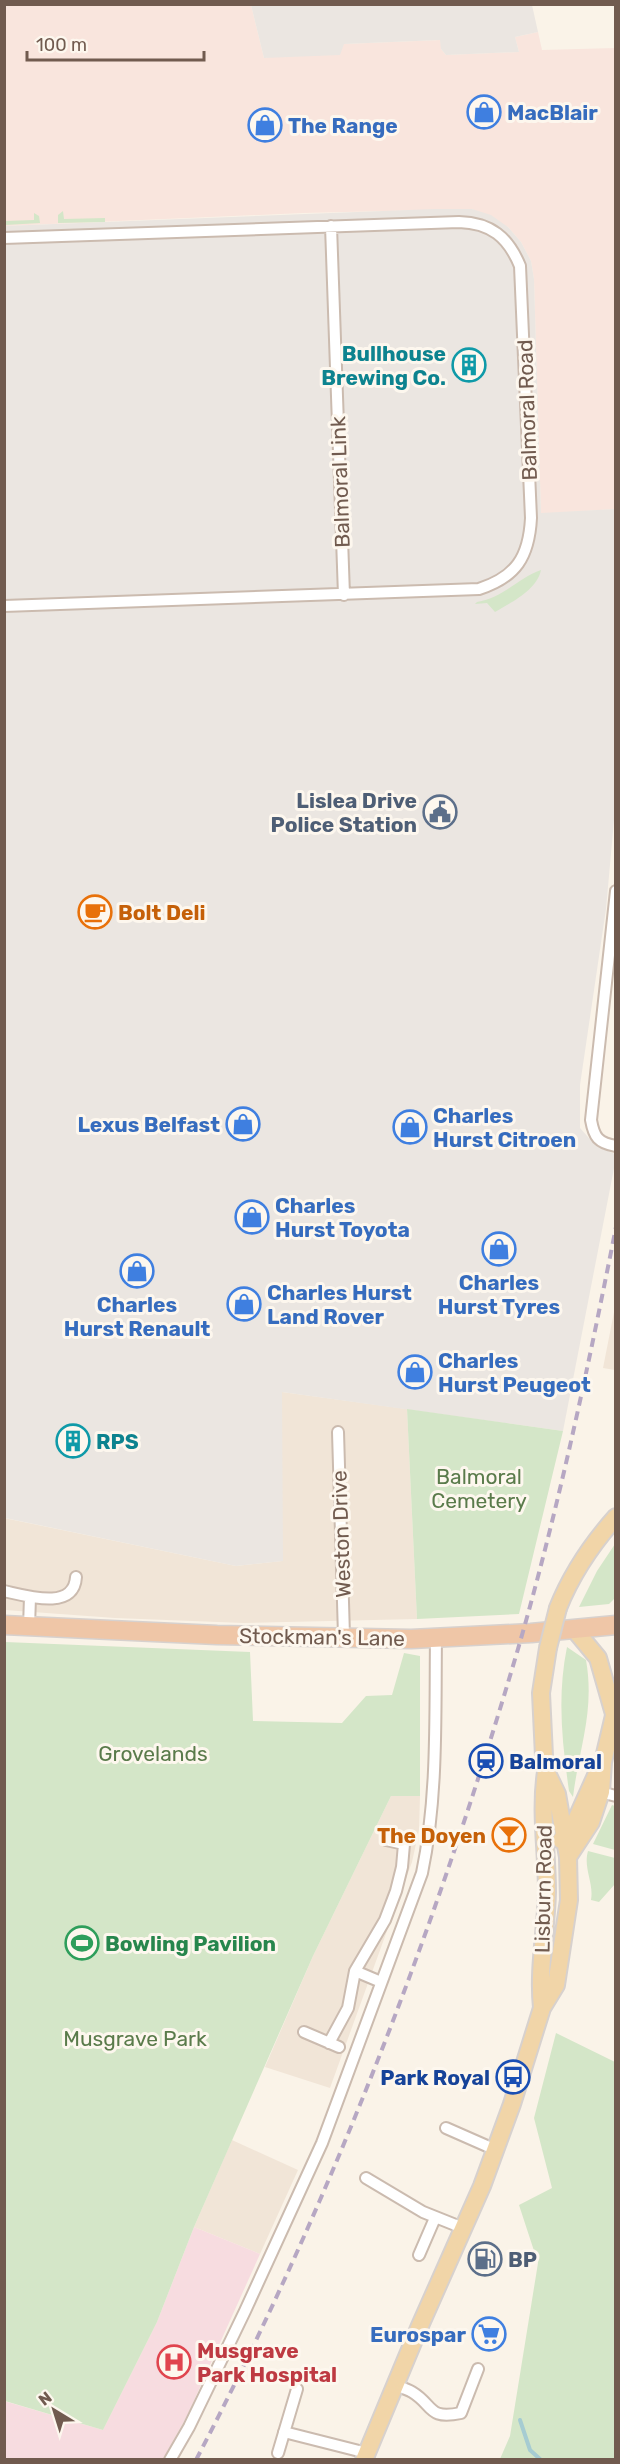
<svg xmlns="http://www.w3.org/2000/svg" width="620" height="2464" font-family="Rubik,sans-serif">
	<rect width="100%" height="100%" fill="#faf3e8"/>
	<path fill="#f1e5d7" d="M615 1307V1370L603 1368Z
		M282 1392 407 1409 417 1619 244 1623 115 1618 5 1610 4 1518 236 1566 282 1561Z
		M391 1796H420L419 1830 412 1862 330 2088 265 2067 313 1956Z
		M232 2140 298 2170 260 2254 194 2227Z"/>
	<path fill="#f9e5dd" d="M4 5H251L264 58 344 44 441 40V49L446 55 519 52 515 37 538 32 542 50 615 48V509L541 514 534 279 531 261 521 242 508 227 472 209 303 213 5 226Z"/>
	<path fill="#ebe6e1" d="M251 5H532L538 32 515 37 519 52 446 55 441 49 440 40 344 44 340 55 264 58Z
		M434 209H472L491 215 508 227 521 242 531 261 534 279 541 513 615 509V809L606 909 580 1085V1128L596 1146 615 1154V1163L563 1431 282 1392 283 1561 236 1566 5 1518 4 226Z"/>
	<path fill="#f7dce0" d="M194 2227 260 2254 187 2416 163 2459H5L4 2401 103 2430 157 2322Z"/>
	<path fill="#d4e6c8" d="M63 211 64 219 105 218V222L58 223V215Z
		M34 213 39 216 40 223 5 225V221L34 220Z
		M541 570C537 590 512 602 495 612L487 603 475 604 477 602C503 598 518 578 541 570Z
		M407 1409 563 1431 519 1614 417 1619Z
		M615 1544V1598L609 1604 579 1607 597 1571Z
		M5 1642 250 1652 253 1721 342 1723 366 1696 392 1695 404 1653 420 1656V1796H391L313 1956 194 2227 157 2322 103 2430 5 2401Z
		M567 1647 586 1660C595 1711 579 1748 573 1797L569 1791C562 1742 557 1696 567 1647Z
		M612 1805 615 1806V1850L593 1844Z
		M588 1851 615 1858V1884L599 1902 591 1900C594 1883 583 1868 588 1851Z
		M556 2033 615 2062V2459H500L510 2436 538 2263 519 2205 552 2188 534 2118Z"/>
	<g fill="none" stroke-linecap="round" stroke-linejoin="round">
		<path stroke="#a6ccd2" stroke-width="4" d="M520 2420 530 2450 541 2460"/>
		<g stroke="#cbbbaf" stroke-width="14">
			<path id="minor" d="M331 226 344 595
				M4 238 459 222C491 223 508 237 520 266L531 518C529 557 516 577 479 589L4 606
				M616 891 591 1120C594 1137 598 1143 616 1146
				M338 1432 344 1636
				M4 1591C27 1596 74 1611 76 1577
				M29 1627 30 1597
				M596 1791 616 1796
				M355 1971 381 1982
				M304 2032 339 2047
				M329 2043 348 2008 355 1971 385 1920 396 1891 402 1867 404 1844 386 1840
				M446 2128 496 2150
				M366 2178 423 2212 463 2228
				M419 2255 435 2218
				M394 2385C400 2387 407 2389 412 2392 434 2405 427 2420 461 2413L478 2369
				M284 2432 367 2453
				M278 2453 297 2389
				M170 2460 189 2427 245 2311 322 2143 422 1873C438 1797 435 1715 436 1637"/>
		</g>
		<g stroke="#d7d1ce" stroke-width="20">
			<path id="primary" d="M558 1608C572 1573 591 1545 616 1517
				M574 1629 598 1658 614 1714
				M561 1840 576 1820 598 1771
				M568 1857 591 1822 601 1792 603 1762 616 1707
				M542 2008C538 1969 546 1931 547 1892 547 1852 540 1811 546 1772
				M364 2460 419 2328 482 2186 512 2104 542 2008 556 1985 569 1900 568 1857 557 1794 546 1771 544 1756 541 1693 548 1648"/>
		</g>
		<g stroke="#d7d1ce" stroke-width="21">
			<path id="trunk" d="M4 1625 217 1635 411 1639 531 1633 616 1625"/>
		</g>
		<use href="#minor" stroke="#fff" stroke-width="10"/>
		<use href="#primary" stroke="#f1d5a8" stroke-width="16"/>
		<use href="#trunk" stroke="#efc6a7" stroke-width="18"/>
		<path stroke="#b6a7c3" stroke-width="4" stroke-dasharray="9 6" stroke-linecap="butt" d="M196 2460C331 2202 436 1928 518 1649 558 1511 588 1368 616 1227"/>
		<g stroke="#d7d1ce" stroke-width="20" stroke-linecap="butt">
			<path id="primary-bridge" d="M548 1648 558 1608"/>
		</g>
		<use href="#primary-bridge" stroke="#f1d5a8" stroke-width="16"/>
	</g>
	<defs>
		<g id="shop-ring" transform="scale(1.725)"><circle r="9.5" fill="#fdf7ee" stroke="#3f7fe0" stroke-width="1.5"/><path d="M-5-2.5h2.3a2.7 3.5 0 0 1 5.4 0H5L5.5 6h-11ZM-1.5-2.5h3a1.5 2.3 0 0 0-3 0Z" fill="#3f7fe0"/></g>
		<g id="building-ring" transform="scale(1.725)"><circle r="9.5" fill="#fdf7ee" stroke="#0f9aa8" stroke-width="1.5"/><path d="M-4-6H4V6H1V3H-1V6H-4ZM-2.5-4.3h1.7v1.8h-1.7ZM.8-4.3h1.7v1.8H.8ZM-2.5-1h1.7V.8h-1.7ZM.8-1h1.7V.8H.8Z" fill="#0f9aa8"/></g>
		<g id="civic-ring" transform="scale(1.725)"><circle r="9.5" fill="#fdf7ee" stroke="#5c6f8a" stroke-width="1.5"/><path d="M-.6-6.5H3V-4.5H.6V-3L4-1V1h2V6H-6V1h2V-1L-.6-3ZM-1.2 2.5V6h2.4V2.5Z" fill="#5c6f8a"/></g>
		<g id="cafe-ring" transform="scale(1.725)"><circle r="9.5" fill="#fdf7ee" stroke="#e8710a" stroke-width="1.5"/><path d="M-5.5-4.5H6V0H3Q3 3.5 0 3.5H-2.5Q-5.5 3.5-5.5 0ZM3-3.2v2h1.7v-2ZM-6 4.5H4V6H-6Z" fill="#e8710a"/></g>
		<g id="station-ring" transform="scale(1.725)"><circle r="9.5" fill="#fdf7ee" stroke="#1a4fb4" stroke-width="1.5"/><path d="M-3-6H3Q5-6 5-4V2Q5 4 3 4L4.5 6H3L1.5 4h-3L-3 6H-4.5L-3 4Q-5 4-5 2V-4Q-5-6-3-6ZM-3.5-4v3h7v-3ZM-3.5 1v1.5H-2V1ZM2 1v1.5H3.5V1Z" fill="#1a4fb4"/></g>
		<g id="bar-ring" transform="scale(1.725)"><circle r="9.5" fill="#fdf7ee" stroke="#e8710a" stroke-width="1.5"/><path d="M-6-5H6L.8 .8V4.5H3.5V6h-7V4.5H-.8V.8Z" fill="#e8710a"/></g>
		<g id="stadium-ring" transform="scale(1.725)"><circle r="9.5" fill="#fdf7ee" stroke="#2e9e5b" stroke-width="1.5"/><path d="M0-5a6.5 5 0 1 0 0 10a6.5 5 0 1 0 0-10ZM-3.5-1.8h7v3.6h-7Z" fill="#2e9e5b"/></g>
		<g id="bus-ring" transform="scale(1.725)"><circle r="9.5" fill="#fdf7ee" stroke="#1a4fb4" stroke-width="1.5"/><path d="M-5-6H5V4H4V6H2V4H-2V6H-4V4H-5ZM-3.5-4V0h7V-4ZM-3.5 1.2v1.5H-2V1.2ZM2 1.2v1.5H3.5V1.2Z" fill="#1a4fb4"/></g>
		<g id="fuel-ring" transform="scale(1.725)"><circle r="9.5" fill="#fdf7ee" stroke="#5c6f8a" stroke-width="1.5"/><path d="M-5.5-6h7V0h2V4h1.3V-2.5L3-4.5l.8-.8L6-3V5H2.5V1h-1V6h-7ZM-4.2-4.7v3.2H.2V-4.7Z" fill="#5c6f8a"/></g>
		<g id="supermarket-ring" transform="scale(1.725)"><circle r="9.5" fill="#fdf7ee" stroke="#3f7fe0" stroke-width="1.5"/><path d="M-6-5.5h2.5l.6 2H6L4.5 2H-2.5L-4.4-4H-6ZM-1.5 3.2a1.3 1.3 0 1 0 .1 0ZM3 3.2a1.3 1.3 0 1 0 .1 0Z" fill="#3f7fe0"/></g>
		<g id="hospital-ring" transform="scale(1.725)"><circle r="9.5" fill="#fdf7ee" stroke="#e0444e" stroke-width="1.5"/><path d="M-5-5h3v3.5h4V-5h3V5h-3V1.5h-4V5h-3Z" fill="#e0444e"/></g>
	</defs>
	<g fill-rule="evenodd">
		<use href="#shop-ring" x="484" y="112"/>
		<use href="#shop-ring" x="265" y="125"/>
		<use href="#building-ring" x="469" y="365"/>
		<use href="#civic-ring" x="440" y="812"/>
		<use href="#cafe-ring" x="95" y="912"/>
		<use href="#shop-ring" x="243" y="1124"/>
		<use href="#shop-ring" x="410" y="1127"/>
		<use href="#shop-ring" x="252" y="1217"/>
		<use href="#shop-ring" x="499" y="1249"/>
		<use href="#shop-ring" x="137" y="1271"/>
		<use href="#shop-ring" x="244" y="1304"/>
		<use href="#shop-ring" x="415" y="1372"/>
		<use href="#building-ring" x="73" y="1441"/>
		<use href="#station-ring" x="486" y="1761"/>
		<use href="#bar-ring" x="509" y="1835"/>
		<use href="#stadium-ring" x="82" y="1943"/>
		<use href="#bus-ring" x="513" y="2077"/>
		<use href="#fuel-ring" x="485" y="2259"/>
		<use href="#supermarket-ring" x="489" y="2334"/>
		<use href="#hospital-ring" x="174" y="2362"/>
	</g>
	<g text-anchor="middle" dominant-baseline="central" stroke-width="6" stroke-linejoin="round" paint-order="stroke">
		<g font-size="21" font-weight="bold" fill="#366cbe" stroke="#fdf7ee" text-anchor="start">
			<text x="507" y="112">MacBlair</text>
			<text x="288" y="125">The Range</text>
			<text x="433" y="1115">Charles<tspan x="433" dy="24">Hurst Citroen</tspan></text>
			<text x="220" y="1124" text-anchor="end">Lexus Belfast</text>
			<text x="275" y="1205">Charles<tspan x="275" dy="24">Hurst Toyota</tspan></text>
			<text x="499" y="1282" text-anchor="middle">Charles<tspan x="499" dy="24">Hurst Tyres</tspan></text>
			<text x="267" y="1292">Charles Hurst<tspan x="267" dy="24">Land Rover</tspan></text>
			<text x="137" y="1304" text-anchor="middle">Charles<tspan x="137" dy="24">Hurst Renault</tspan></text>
			<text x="438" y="1360">Charles<tspan x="438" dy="24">Hurst Peugeot</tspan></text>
			<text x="466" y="2334" text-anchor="end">Eurospar</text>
		</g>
		<g font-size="21" font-weight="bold" fill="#0d838f" stroke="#fdf7ee" text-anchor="end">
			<text x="446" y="353">Bullhouse<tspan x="446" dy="24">Brewing Co.</tspan></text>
			<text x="96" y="1441" text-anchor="start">RPS</text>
		</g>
		<g font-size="21" fill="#715b4f" stroke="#fdf7ee">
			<text transform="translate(527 410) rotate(-92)">Balmoral Road</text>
			<text transform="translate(340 482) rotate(-92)">Balmoral Link</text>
			<text transform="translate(341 1534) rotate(-92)">Weston Drive</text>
			<text transform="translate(322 1637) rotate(1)">Stockman's Lane</text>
			<text transform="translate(543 1889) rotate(-89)">Lisburn Road</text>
		</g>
		<g font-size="21" font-weight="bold" fill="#4e5e75" stroke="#fdf7ee" text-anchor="end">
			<text x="417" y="800">Lislea Drive<tspan x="417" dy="24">Police Station</tspan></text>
			<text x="508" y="2259" text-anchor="start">BP</text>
		</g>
		<g font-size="21" font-weight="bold" fill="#c56008" stroke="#fdf7ee" text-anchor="start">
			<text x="118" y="912">Bolt Deli</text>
			<text x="486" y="1835" text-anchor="end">The Doyen</text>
		</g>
		<g font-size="21" fill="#5a7b4b" stroke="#fdf7ee">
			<text x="479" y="1476">Balmoral<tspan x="479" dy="24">Cemetery</tspan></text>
			<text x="153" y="1753">Grovelands</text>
			<text x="135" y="2038">Musgrave Park</text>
		</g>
		<g font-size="21" font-weight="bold" fill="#164399" stroke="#fdf7ee" text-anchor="start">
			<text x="509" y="1761">Balmoral</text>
			<text x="490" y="2077" text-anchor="end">Park Royal</text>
		</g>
		<g font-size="21" font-weight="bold" fill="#27864d" stroke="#fdf7ee" text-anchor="start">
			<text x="105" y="1943">Bowling Pavilion</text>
		</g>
		<g font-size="21" font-weight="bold" fill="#be3a42" stroke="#fdf7ee" text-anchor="start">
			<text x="197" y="2350">Musgrave<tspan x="197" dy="24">Park Hospital</tspan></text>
		</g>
	</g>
	<rect width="620" height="2464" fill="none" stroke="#715b4f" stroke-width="12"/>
	<g transform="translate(54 2410) rotate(322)" stroke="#fdf7ee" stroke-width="4.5" paint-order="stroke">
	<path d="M0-4.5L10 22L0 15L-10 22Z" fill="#715b4f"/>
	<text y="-9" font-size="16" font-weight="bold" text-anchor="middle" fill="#715b4f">N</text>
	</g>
	<path d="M27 51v9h177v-9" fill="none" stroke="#715b4f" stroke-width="3"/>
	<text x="36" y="51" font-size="18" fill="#715b4f" stroke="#fdf7ee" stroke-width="4.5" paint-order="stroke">100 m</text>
</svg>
